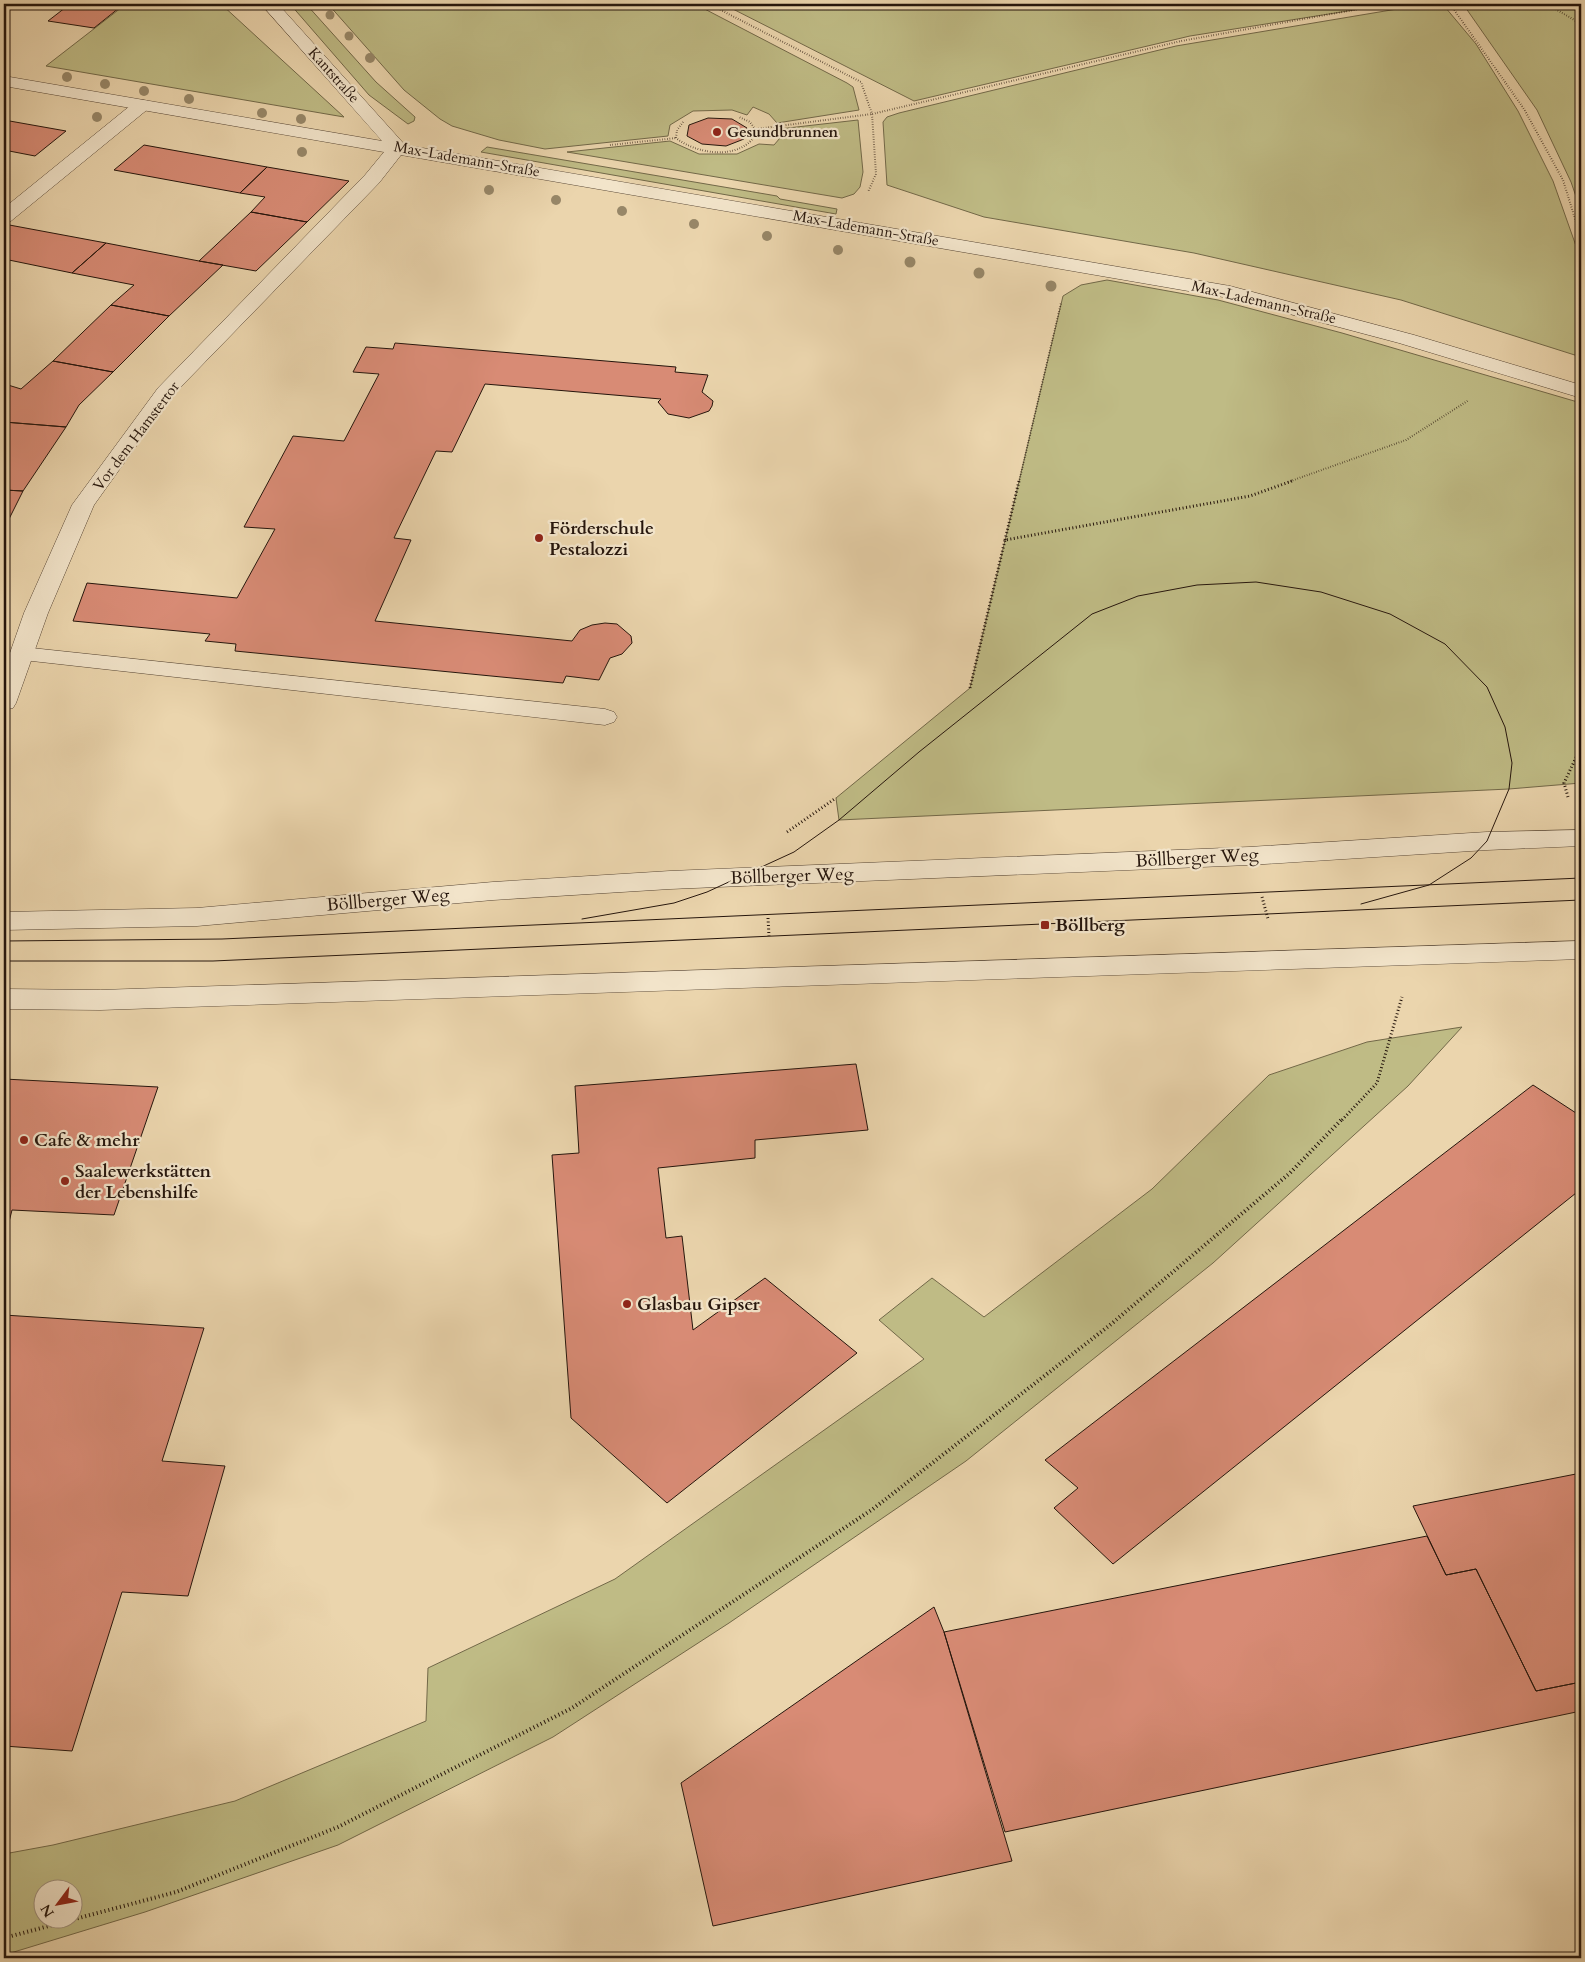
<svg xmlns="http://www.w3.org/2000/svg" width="1585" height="1962" font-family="Cardo,serif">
	<rect width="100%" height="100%" fill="#ebd5ad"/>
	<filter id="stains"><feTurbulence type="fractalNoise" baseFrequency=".004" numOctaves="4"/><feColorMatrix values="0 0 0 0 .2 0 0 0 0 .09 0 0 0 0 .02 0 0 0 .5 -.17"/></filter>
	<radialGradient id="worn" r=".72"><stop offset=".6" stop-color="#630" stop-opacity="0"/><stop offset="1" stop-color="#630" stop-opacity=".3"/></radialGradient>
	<path fill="#bfbb85" stroke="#726848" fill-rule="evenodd" d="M126 4H221L344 117 46 66Z
		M290 4H306L376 82 415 117 414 121 408 124 369 95Z
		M328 4H695L847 83 853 87 859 110 777 123 769 114 753 107 747 115 732 110 693 111 670 125 668 136 545 149 499 140 452 126 440 119 404 90Z
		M723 4H1392L1190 36 914 101Z
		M1427 4 1445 7 1476 44 1518 111 1553 181 1581 260V357L1401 300 1194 253 984 217 887 185 883 122 887 117 899 113 1176 46Z
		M1463 4H1581V211L1571 182 1537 110Z
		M858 120 863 172 860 187 854 194 842 198 567 152 670 141 699 154H737L759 144 774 145 780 138 779 129Z
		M487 147 777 196 780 199 837 209 836 214 481 152Z
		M1107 280 1218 300 1342 333 1581 403V783L1509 789 839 820 836 798 970 688 1063 296 1081 285Z
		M1462 1027 1408 1086 1213 1263 966 1461 729 1623 553 1737 338 1845 145 1912 4 1955V1854L53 1845 235 1801 426 1721 428 1668 615 1579 924 1359 879 1320 932 1278 984 1317 1152 1189 1269 1075 1367 1042ZM42 1890H72V1920H42Z"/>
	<path fill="#d88b75" stroke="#25150c" d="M70 4H124L94 28 48 21Z
		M708 118 732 119 747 128 744 139 726 146 702 144 687 136 689 125Z
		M4 120 66 131 35 156 4 150Z
		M144 145 267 167 240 193 114 170Z
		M267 167 349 181 307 222 251 212 265 197 240 193Z
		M251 212 307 222 256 271 199 261Z
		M4 224 106 243 72 273 4 259Z
		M106 243 199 261 223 265 169 316 111 305 134 285 72 273Z
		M111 305 169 316 113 372 53 361Z
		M395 343 676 367 675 372 708 375 702 392 713 401 712 406 709 411 689 418 668 414 658 402 661 399 485 384 452 452 436 451 394 538 411 540 375 621 572 641 580 630 592 625 605 623 617 624 631 636 632 643 622 654 610 658 599 680 566 676 563 683 235 651 236 644 205 641 210 634 73 621 87 583 237 598 275 529 244 527 293 436 344 441 379 374 353 372 366 347 393 349Z
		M53 361 113 372 79 405 66 427 4 422V389L8 385 21 389Z
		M4 422 66 427 23 491 4 490Z
		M4 490 23 491 4 529Z
		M856 1064 868 1130 755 1140V1158L658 1168 666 1238 682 1236 693 1330 765 1278 857 1353 667 1503 571 1418 552 1155 579 1153 575 1086Z
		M4 1079 158 1087 114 1215 12 1210 4 1242Z
		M1533 1085 1576 1113 1581 1132V1189L1113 1564 1054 1508 1078 1488 1045 1460Z
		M4 1315 204 1328 162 1461 225 1466 188 1596 122 1592 72 1751 4 1746Z
		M1581 1473V1682L1536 1691 1476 1569 1446 1575 1413 1506Z
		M1427 1536 1446 1575 1476 1569 1536 1691 1581 1682V1711L1005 1832 944 1632Z
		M934 1607 944 1632 1012 1861 713 1926 681 1783Z"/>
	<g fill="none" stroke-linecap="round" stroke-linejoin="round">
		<g stroke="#564534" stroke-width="1">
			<path id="service" d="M142 100 148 101 151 105 148 109 11 221 4 223V208L136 101Z
				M22 647 605 709 614 712 617 717 614 722 605 725 14 659 10 654 14 649Z"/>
		</g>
		<g stroke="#564534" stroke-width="1">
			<path id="minor" d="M261 4H278L405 145 1230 286 1414 335 1581 385V398L1399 343 1229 298 401 155 379 183 172 396 94 505 48 613 16 703 13 708 4 710V670L24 613 72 505 158 388 365 175 384 152 4 86V76L382 141Z"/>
		</g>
		<g stroke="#564534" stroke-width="1">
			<path id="tertiary" d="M1581 830V846L1487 850 1249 865 670 889 493 900 197 926 4 930V912L197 908 493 882 670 871 1249 847 1487 832Z
				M1581 941V959L100 1010 4 1009V989L100 990Z"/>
		</g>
		<path stroke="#25150c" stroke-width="2" stroke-dasharray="0.5 2" stroke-linecap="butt" d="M709 4 861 82 872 114 876 174 868 192
			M1450 4 1524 109 1563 180 1581 238
			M1547 4 1581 24
			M683 122 677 130 676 138C697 155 743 161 757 132L750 122 739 117
			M756 129 872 114 1181 41 1387 4
			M610 145 676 138
			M1019 482 1061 303
			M1288 482 1406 440 1469 400"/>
		<path stroke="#25150c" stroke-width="3" stroke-dasharray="1 2.5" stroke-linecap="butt" d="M1005 540 1019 481
			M970 688 1005 540 1250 496 1292 481
			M1568 797 1564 783 1581 747
			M787 832 836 798
			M1262 897 1268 919
			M768 918 769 936
			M1342 1120 1377 1083 1402 997"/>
		<path stroke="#25150c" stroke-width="4" stroke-dasharray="1 3" stroke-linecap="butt" d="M4 1938 176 1892 338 1827 572 1708 873 1509 1110 1325 1290 1173 1343 1118"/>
		<use href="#service" fill="#f2e4ca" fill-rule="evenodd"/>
		<use href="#minor" fill="#f2e4ca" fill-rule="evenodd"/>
		<use href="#tertiary" fill="#f2e4ca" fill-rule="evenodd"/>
		<path stroke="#25150c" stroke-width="1" d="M582 919 674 903 707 892 794 852 839 820 919 752 1092 614 1138 596 1197 585 1256 582 1321 592 1390 614 1445 644 1487 687 1505 727 1512 763 1509 789 1487 841 1471 858 1429 885 1361 904
			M4 941 222 939 1581 878
			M4 961H213L1581 900"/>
	</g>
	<g fill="#978768">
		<circle cx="330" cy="15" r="4.5"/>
		<circle cx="349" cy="36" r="4.5"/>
		<circle cx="370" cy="58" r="5"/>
		<circle cx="67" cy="77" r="5"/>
		<circle cx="105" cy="84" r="5"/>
		<circle cx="144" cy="91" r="5"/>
		<circle cx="189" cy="99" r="5"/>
		<circle cx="262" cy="113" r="5"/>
		<circle cx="97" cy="117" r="5"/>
		<circle cx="301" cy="119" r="5"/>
		<circle cx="302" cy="152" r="5"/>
		<circle cx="489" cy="190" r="5"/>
		<circle cx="556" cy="200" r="5"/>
		<circle cx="622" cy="211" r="5"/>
		<circle cx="694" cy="224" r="5"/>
		<circle cx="767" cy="236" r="5"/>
		<circle cx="838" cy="250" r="5"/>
		<circle cx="910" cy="262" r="5.5"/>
		<circle cx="979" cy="273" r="5.5"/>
		<circle cx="1051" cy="286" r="5.5"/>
	</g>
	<g fill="#8f2418" stroke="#f2e4ca" stroke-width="2">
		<circle cx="717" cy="132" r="5"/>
		<circle cx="539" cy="538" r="5"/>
		<rect x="1040" y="920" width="10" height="10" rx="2.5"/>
		<circle cx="24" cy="1140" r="5"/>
		<circle cx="65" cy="1181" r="5"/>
		<circle cx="627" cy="1304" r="5"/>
	</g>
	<g text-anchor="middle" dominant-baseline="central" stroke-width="4.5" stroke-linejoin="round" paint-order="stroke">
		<g font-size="15" fill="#25150c" stroke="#f2e4ca">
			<text transform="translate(334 75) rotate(48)">Kantstraße</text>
			<text transform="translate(467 159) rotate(10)">Max-Lademann-Straße</text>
			<text transform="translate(866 228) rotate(10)">Max-Lademann-Straße</text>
			<text transform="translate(1264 302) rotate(13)">Max-Lademann-Straße</text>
			<text transform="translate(136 436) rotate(-53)">Vor dem Hamstertor</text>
		</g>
		<g font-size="15" font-weight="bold" fill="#25150c" stroke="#f2e4ca" text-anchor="start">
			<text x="727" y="132">Gesundbrunnen</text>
		</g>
		<g font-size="18" font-weight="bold" fill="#25150c" stroke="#f2e4ca" text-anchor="start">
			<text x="549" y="528">Förderschule<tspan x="549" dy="21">Pestalozzi</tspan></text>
			<text x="1055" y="925">Böllberg</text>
			<text x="34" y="1140">Cafe &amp; mehr</text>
			<text x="75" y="1171">Saalewerkstätten<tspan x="75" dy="21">der Lebenshilfe</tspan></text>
			<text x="637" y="1304">Glasbau Gipser</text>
		</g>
		<g font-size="18" fill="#25150c" stroke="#f2e4ca">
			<text transform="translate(1197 858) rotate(-3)">Böllberger Weg</text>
			<text transform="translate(792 876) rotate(-2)">Böllberger Weg</text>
			<text transform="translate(388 900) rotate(-5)">Böllberger Weg</text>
		</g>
	</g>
	<rect width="1585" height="1962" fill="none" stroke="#ebd5ad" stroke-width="20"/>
	<rect x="5" y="5" width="1575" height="1952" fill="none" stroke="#25150c" stroke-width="2.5"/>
	<rect x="10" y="10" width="1565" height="1942" fill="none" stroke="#25150c"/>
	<g transform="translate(58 1904) rotate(238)"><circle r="24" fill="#f2e4ca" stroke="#a0917e"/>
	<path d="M0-4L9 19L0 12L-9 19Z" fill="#8f2418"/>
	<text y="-8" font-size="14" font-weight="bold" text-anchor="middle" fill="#25150c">N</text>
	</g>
	<rect width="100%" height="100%" filter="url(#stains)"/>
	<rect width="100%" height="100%" fill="url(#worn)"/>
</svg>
